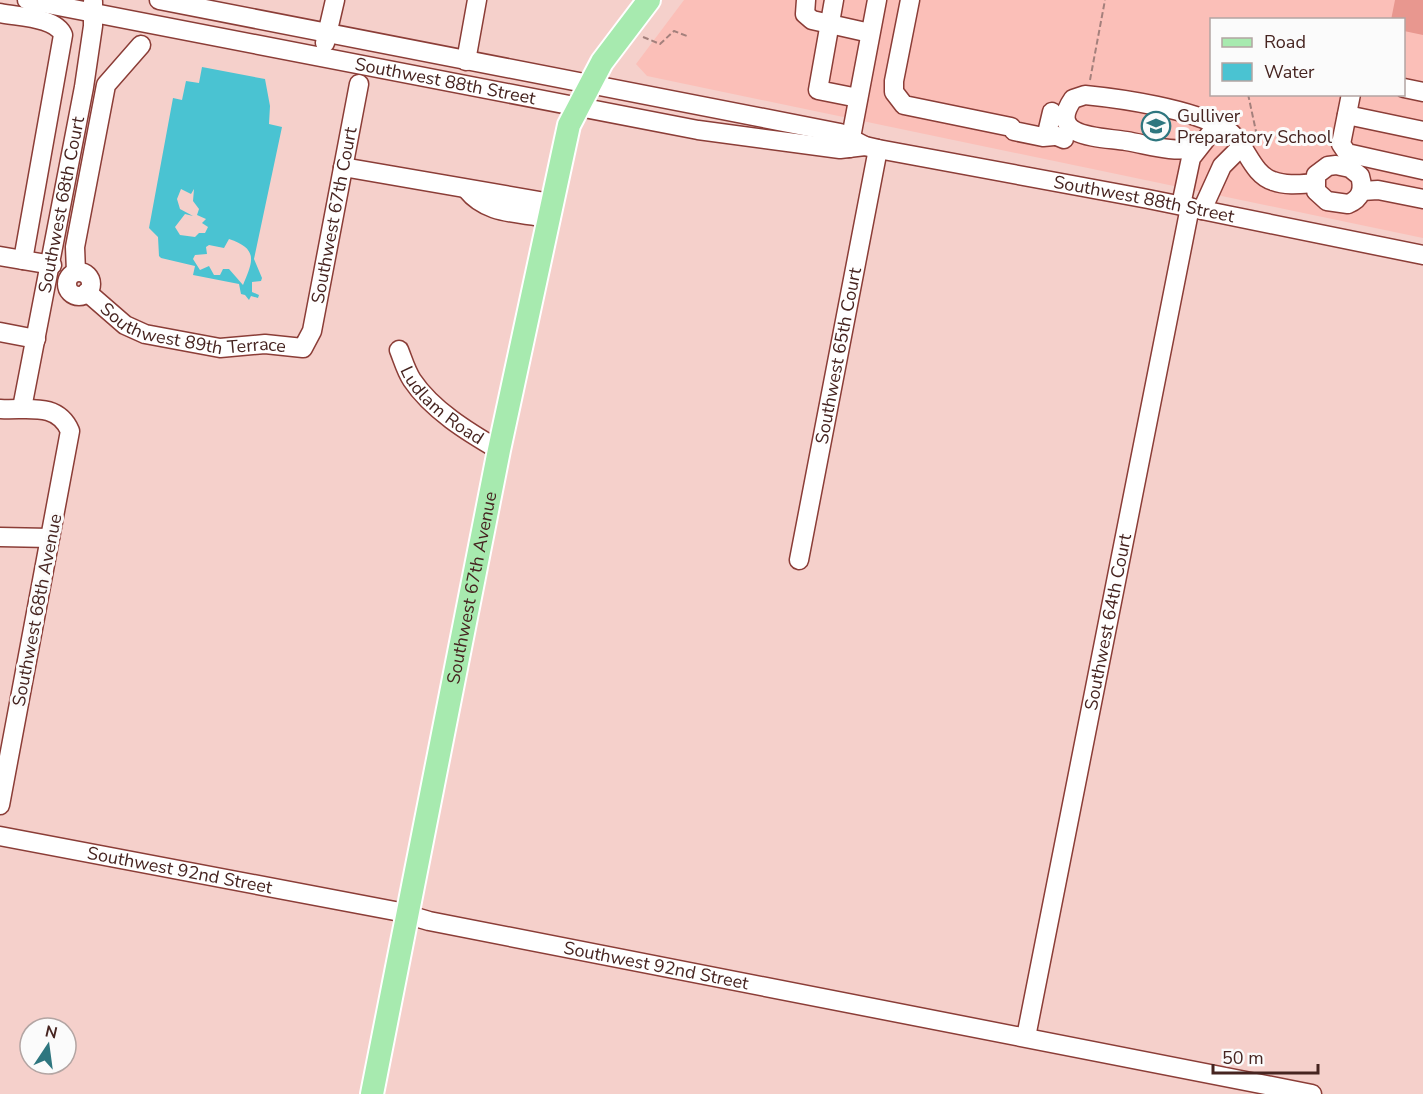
<svg xmlns="http://www.w3.org/2000/svg" width="1423" height="1094" font-family="'Nunito Sans',sans-serif">
	<rect width="100%" height="100%" fill="#f5d0cb"/>
	<path fill="#fbbfb8" fill-rule="evenodd" d="M684 0H1423V238L647 76 636 64ZM1212 20H1404V94H1212Z"/>
	<path fill="#e8978f" d="M1395 0H1423V35L1404 31V20H1391Z"/>
	<path fill="#4ac3d2" fill-rule="evenodd" d="M202 67 265 79 270 106 269 124 282 127 254 259 262 278 261 281 252 282V292L259 295 258 298 251 296 249 300 245 295 241 294 239 284 193 275 195 266 161 258 159 256 158 237 149 228 173 98 182 100 186 81 199 83ZM181 189 191 194 194 189 193 201 199 209 197 215 206 219 202 223 208 227 205 233H199L195 237 180 235 175 227 185 214 193 216 180 209 177 199ZM229 239C260 249 252 263 243 285L229 269H223L220 275H214L209 266 200 270 193 259 195 255 207 254 206 247 209 245 224 248Z"/>
	<g fill="none" stroke-linecap="round" stroke-linejoin="round">
		<g stroke="#8b3d37" stroke-width="21">
			<g id="minor">
				<path id="s1" d="M27 0 698 130 840 149 865 146"/>
				<path id="s2" d="M159 0 840 133 865 146 878 149 1148 199 1423 255"/>
				<path d="M806 0 805 14 812 20 870 33"/>
				<path d="M834 0 818 90 858 98"/>
				<path d="M910 0 894 81V92L904 105 1011 127 1014 131 1043 137 1054 136"/>
				<path d="M0 13C18 17 56 17 63 35L23 260"/>
				<path d="M325 43 335 0"/>
				<path d="M466 61 477 0"/>
				<path d="M1404 88 1423 92"/>
				<path d="M1351 94 1341 144 1347 153 1423 170"/>
				<path d="M1052 112 1048 129 1052 134 1064 139"/>
				<path d="M1347 115 1423 131"/>
				<path d="M849 148 877 0"/>
				<path d="M1196 148C1172 153 1150 145 1126 141 1104 137 1045 139 1073 99L1085 95C1125 99 1190 109 1224 128 1246 140 1250 174 1273 181 1286 186 1301 184 1314 183"/>
				<path d="M1336 165 1350 168 1360 176C1364 189 1361 199 1348 204L1327 201 1316 191V175L1328 166Z"/>
				<path d="M343 167 551 203"/>
				<path d="M467 190C487 215 518 212 547 218"/>
				<path d="M1362 191 1378 190 1423 199"/>
				<path d="M1181 205 1191 158 1217 125"/>
				<path d="M1202 210 1222 166 1243 145"/>
				<path d="M0 256 52 265"/>
				<path d="M76 272 75 247 106 85 141 45"/>
				<circle cx="79" cy="284" r="12"/>
				<path id="s3" d="M87 292 125 325 145 334 220 348 265 344 303 348 312 331 359 84"/>
				<path d="M0 332 36 339"/>
				<path id="s4" d="M399 350C403 360 406 371 412 380 432 410 468 432 499 450"/>
				<path id="s5" d="M22 408 84 87 93 26V2"/>
				<path d="M0 409C26 411 57 401 70 431L0 805"/>
				<path d="M0 537 50 538"/>
				<path id="s6" d="M799 560 878 149"/>
				<path id="s7" d="M0 836 395 911 429 921 1312 1094"/>
				<path id="s8" d="M1026 1037 1190 207"/>
			</g>
		</g>
		<g stroke="#fff" stroke-width="26">
			<g id="major">
				<path id="s9" d="M372 1094 499 450 569 125 602 62 649 0"/>
			</g>
		</g>
		<path stroke="#a4807c" stroke-width="2" stroke-dasharray="6 3" stroke-linecap="butt" d="M643 37 660 44 674 31 687 36
			M1090 80 1105 0
			M1248 94 1257 136"/>
		<use href="#minor" stroke="#fff" stroke-width="18"/>
		<use href="#major" stroke="#a7eaaf" stroke-width="22"/>
	</g>
	<defs>
		<g id="school-ring" transform="scale(1.5)"><circle r="9.5" fill="#fbfbfb" stroke="#2e767f" stroke-width="1.5"/><path d="M0-5L7-2L0 1L-7-2ZM-4 1L0 2.5L4 1V4Q0 6-4 4Z" fill="#2e767f"/></g>
	</defs>
	<g fill-rule="evenodd">
		<use href="#school-ring" x="1156" y="126"/>
	</g>
	<g text-anchor="middle" dominant-baseline="central" stroke-width="6" stroke-linejoin="round" paint-order="stroke">
		<g font-size="18" fill="#462420" stroke="#fbfbfb">
			<text stroke="none"><textPath href="#s1" startOffset="426">Southwest 88th Street</textPath></text>
			<text stroke="none"><textPath href="#s2" startOffset="1006">Southwest 88th Street</textPath></text>
			<text stroke="none"><textPath href="#s5" startOffset="207">Southwest 68th Court</textPath></text>
			<text stroke="none"><textPath href="#s3" startOffset="369">Southwest 67th Court</textPath></text>
			<text stroke="none"><textPath href="#s3" startOffset="118">Southwest 89th Terrace</textPath></text>
			<text stroke="none"><textPath href="#s6" startOffset="208">Southwest 65th Court</textPath></text>
			<text stroke="none"><textPath href="#s4" startOffset="72">Ludlam Road</textPath></text>
			<text stroke="none"><textPath href="#s9" startOffset="516">Southwest 67th Avenue</textPath></text>
			<text transform="translate(37 610) rotate(-79)">Southwest 68th Avenue</text>
			<text stroke="none"><textPath href="#s8" startOffset="423">Southwest 64th Court</textPath></text>
			<text stroke="none"><textPath href="#s7" startOffset="183">Southwest 92nd Street</textPath></text>
			<text stroke="none"><textPath href="#s7" startOffset="669">Southwest 92nd Street</textPath></text>
		</g>
		<g font-size="18" fill="#462420" stroke="#fbfbfb" text-anchor="start">
			<text x="1177" y="116">Gulliver<tspan x="1177" dy="21">Preparatory School</tspan></text>
		</g>
	</g>
	<rect x="1210" y="18" width="195" height="78" fill="#fbfbfb" stroke="#b3a5a3" stroke-width="1.5"/>
	<rect x="1222" y="38" width="30" height="9" fill="#a7eaaf" stroke="#b3a5a3" stroke-width="1.5"/>
	<text x="1264" y="48" font-size="18" fill="#462420">Road</text>
	<rect x="1222" y="63" width="30" height="18" fill="#4ac3d2" stroke="#b3a5a3" stroke-width="1.5"/>
	<text x="1264" y="78" font-size="18" fill="#462420">Water</text>
	<g transform="translate(48 1046) rotate(13)"><circle r="28" fill="#fbfbfb" stroke="#b3a5a3" stroke-width="1.5"/>
	<path d="M0-4.5L10 22L0 15L-10 22Z" fill="#2e767f"/>
	<text y="-9" font-size="16" font-weight="bold" text-anchor="middle" fill="#462420">N</text>
	</g>
	<path d="M1213 1064v9h105v-9" fill="none" stroke="#462420" stroke-width="3"/>
	<text x="1222" y="1064" font-size="18" fill="#462420" stroke="#fbfbfb" stroke-width="4.5" paint-order="stroke">50 m</text>
</svg>
